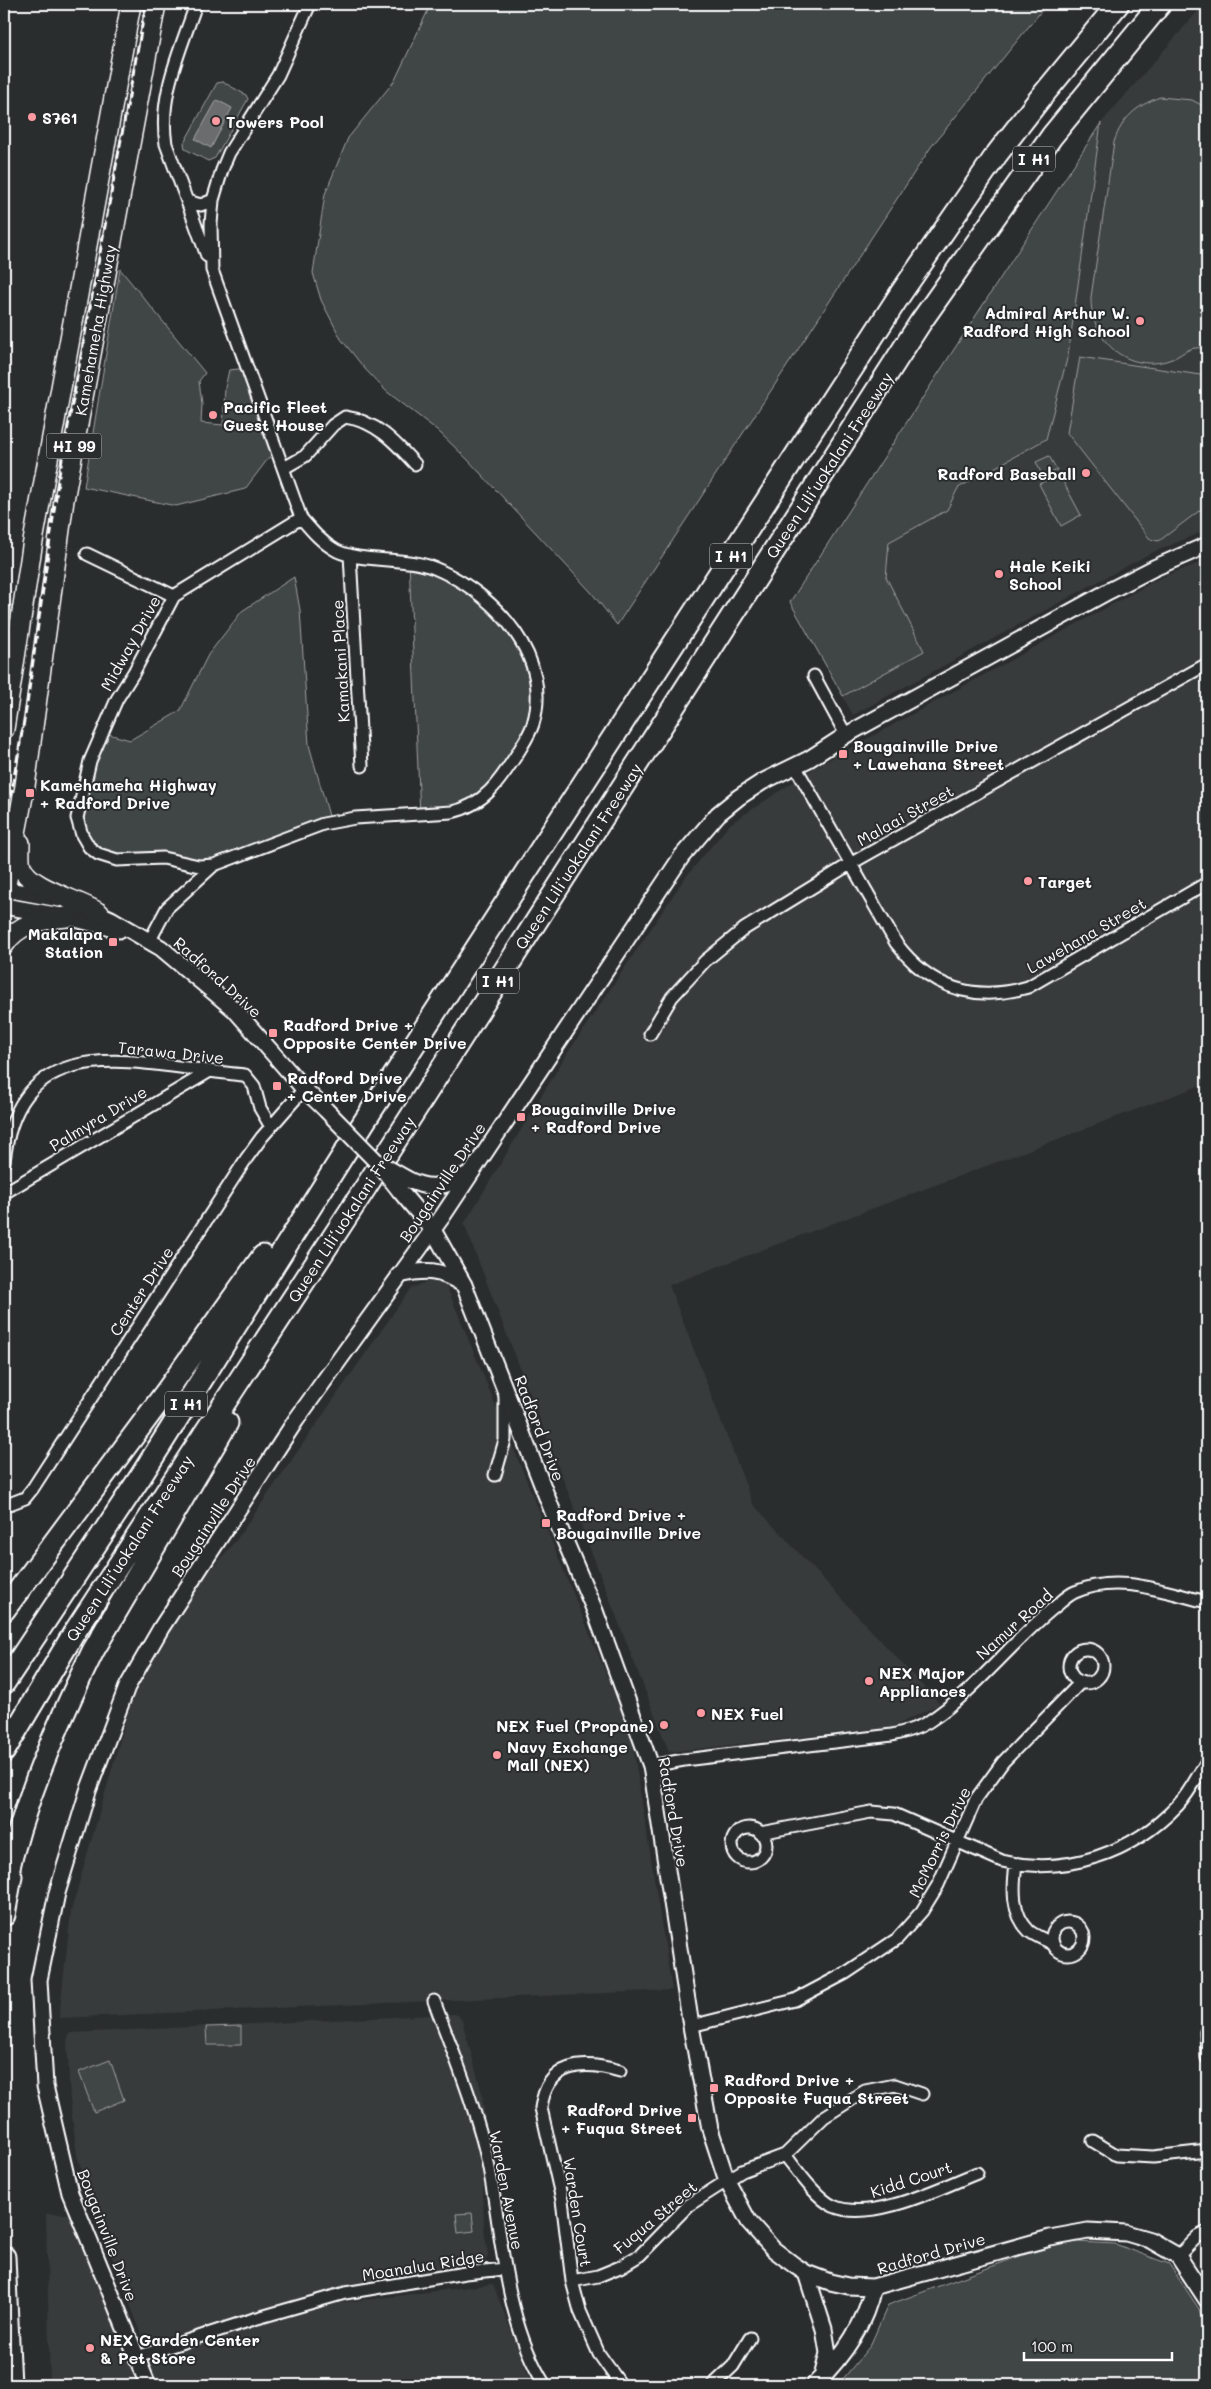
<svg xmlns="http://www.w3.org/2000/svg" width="1211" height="2389" font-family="Mali,sans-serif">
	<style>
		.built { fill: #373a3b }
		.green { fill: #414445; stroke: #a0a2a2 }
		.water { fill: #6a6c6d; stroke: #a6a7a7 }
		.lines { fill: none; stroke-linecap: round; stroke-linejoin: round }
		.minor-casing { stroke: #fff; stroke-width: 15 }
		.tertiary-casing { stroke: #fff; stroke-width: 19 }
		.primary-casing { stroke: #fff; stroke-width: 22 }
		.motorway-casing { stroke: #fff; stroke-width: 25 }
		.minor { stroke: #2a2d2e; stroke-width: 11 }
		.tertiary { stroke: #2a2d2e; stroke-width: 15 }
		.primary { stroke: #2a2d2e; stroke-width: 19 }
		.motorway { stroke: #2a2d2e; stroke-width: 21 }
		.rail { stroke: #fff; stroke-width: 3; stroke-dasharray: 8 4; stroke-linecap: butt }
		.tertiary-bridge-casing { stroke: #fff; stroke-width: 19; stroke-linecap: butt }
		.tertiary-bridge { stroke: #2a2d2e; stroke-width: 15 }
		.poi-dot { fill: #ff9aa2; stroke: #2a2d2e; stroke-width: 2 }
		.labels { text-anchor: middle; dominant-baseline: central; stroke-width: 4; stroke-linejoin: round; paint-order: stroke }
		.shield { fill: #2a2d2e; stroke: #bfc0c0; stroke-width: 1 }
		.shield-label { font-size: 15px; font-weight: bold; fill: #fff }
		.poi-label { font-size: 16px; font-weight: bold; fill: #fff; stroke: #2a2d2e; text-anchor: start }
		.street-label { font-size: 16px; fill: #fff; stroke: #2a2d2e }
	</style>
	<rect width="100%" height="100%" fill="#2a2d2e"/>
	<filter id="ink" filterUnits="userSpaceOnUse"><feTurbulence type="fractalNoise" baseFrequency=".02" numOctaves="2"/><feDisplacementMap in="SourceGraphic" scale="10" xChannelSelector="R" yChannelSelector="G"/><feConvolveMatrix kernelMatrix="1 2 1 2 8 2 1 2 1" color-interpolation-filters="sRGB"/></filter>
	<g filter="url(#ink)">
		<path class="built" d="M1204,4H1207V530L1149,554L853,715L823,661L885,577L889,542L947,510L958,488L1046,439L1068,355L1101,123Z
			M1207,560V1083L669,1285L753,1504L940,1704L893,1727L669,1752L464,1224L563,1060L684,879L730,824L814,768L1162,577Z
			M442,1275L631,1734L672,1990L59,2018L71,1911L134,1692L185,1601L237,1539L410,1289Z
			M453,2014L458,2015L462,2020L482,2093L486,2127L483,2195L484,2229L488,2255L485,2262L480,2267L410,2276L342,2288L274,2306L155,2344L146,2341L143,2338L90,2199L77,2155L70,2100L67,2040L70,2033Z
			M46,2214H68L133,2366L233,2332L329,2304L493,2284L532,2385H50Z"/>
		<path class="green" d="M431,4H1047L931,147L617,625L591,592L468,460L437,430L386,391L365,369L341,339L321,300L313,273L325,194L348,138L395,80Z
			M223,82L246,95L248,99L215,158L208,161L185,149L184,143L217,83Z
			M1160,97L1192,100L1207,108V328L1204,348C1185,346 1184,356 1166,361C1124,372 1090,338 1091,297L1114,142C1122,118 1136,106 1160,97Z
			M1101,123L1068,355L1046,439L958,488L947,510L889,542L886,577L924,651L843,696L790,602Z
			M120,269L205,373L199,381L202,404L201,423L223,425L225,388L229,370L248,368L277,447L245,489L176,506L84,487Z
			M1080,357L1207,376V505L1159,541L1150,539L1067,433Z
			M1049,456L1057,470L1043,477L1036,462Z
			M1059,474L1081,515L1061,526L1039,484Z
			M409,561L425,564L500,613L534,674L533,724L484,798L420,815Z
			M294,577L300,610L309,745L331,823L214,865L110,858L82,835L84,784L101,732L130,740L180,711L208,655L242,611Z
			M241,2026V2045H207L206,2027Z
			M110,2060L124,2100L94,2112L79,2072Z
			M472,2213L474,2231L458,2233L456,2214Z
			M1077,2242L1115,2244L1169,2264L1199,2309L1207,2332V2385H838L870,2346L888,2305L1039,2249Z"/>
		<path class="water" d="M217,100L232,108L211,148L195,139Z"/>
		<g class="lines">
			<defs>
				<path id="minor" d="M196,4C181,49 158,96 166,144L207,256
					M187,201L201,205L213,200
					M284,468L305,456L333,425L345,417C376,421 395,442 415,464
					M301,518L174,596L134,672L117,699L90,761L77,818L82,835L89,847L98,854L117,860L163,858L199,866L214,865L323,824L355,818L452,812C484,805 500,781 517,754C523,744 530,734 533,724C553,658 496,596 441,571C409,555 365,564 337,551C322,543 312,531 301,518L212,270L211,224L213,200L222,170L229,153L278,75L310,4
					M87,554L174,596
					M350,555L362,766
					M814,676L846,735
					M795,766L896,943C930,988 973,1003 1028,987L1207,883
					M149,942L167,908L214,865
					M650,1034L672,997L705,961L744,929L850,864L1207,664
					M4,1162C19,1019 149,1068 245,1075L254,1086L260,1108L271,1127
					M4,1193L210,1071
					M495,1475L505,1440V1396
					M4,1506L25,1498L33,1488L246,1159L262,1137L304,1089
					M1069 1666a17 17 0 1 1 34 0a17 17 0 1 1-34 0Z
					M651,1766L684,1760L892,1735C905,1732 917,1729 928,1722C976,1691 1012,1641 1056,1606C1062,1601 1068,1595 1075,1592C1118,1573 1164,1592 1207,1602
					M732 1845a17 17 0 1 1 34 0a17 17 0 1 1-34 0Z
					M760,1833L871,1812L894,1814L1002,1861C1066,1876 1133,1853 1178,1805C1190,1792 1198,1775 1207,1761
					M1016,1864C1013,1887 1011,1913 1029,1931C1035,1936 1046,1940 1053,1944
					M1052 1938a16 16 0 1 1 32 0a16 16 0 1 1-32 0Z
					M434,2001C454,2055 476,2107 488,2163C503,2237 504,2320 545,2385
					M691,2026L795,2000L846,1973L897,1939L922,1911L938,1885L976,1799L1003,1762L1081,1682
					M1207,2029L1206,2032L1207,2058
					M620,2071C583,2060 547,2062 541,2108L562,2200L572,2281L580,2311L599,2354L621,2385
					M1093,2141L1116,2155L1153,2157L1207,2151
					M785,2155C797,2170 816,2198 833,2206C871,2223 940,2188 977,2173
					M1178,2256L1197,2237L1207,2232
					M572,2281L598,2276L620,2267L640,2255L689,2205L742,2171L785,2155L824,2117L865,2091L895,2085L922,2094
					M137,2357L254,2319L345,2293L465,2273L505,2269
					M713,2385L733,2366L750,2338"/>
				<path id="tertiary" d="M4,889L58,899
					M4,906L67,917L119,930
					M89,909L111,919L161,948L235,1010L304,1089L326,1110
					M407,1179C431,1192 448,1186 470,1173
					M400,1191L433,1230L464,1285L554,1515L595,1611L651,1766L691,2026L710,2129L727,2181L749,2222L773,2249L794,2265L806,2273L830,2282L848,2286L873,2287L1050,2238L1088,2231L1126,2233L1150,2240L1178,2256L1207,2300
					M399,1275C426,1269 440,1269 464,1285
					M806,2273L824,2329L828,2353L823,2373
					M148,2385L70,2193L45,2086L39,1980L57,1893L88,1791L127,1687L161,1628L296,1420L442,1217L682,856L718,814L739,797L762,782L809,759L846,735L1109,591L1154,568L1207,545
					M814,2385C842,2358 865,2326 873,2287"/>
				<path id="primary" d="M4,729L32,547L131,4
					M20,843C20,851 19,859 21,866C29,889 78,899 99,913
					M4,895L25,786L64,500L156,4
					M4,945C18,923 43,919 67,917"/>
				<path id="motorway" d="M4,1610L166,1392L263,1256
					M4,1683L141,1476L364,1122L901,293L997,154L1038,101L1118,4
					M4,1751L74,1633L360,1196L920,323L1052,136L1160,4
					M4,1888C22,1805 56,1727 93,1651L227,1423
					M4,1915L11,1876
					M4,2257L10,2385"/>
			</defs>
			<use href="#minor" class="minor-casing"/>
			<use href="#tertiary" class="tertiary-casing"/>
			<use href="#primary" class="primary-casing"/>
			<use href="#motorway" class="motorway-casing"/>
			<use href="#minor" class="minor"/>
			<use href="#tertiary" class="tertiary"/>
			<use href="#primary" class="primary"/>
			<use href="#motorway" class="motorway"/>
			<path class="rail" d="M4,833L27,704L59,475L146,4"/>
			<defs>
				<path id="tertiary-bridge" d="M326,1110L378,1163L400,1191
					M384,1166L407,1179"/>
			</defs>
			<use href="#tertiary-bridge" class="tertiary-bridge-casing"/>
			<use href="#tertiary-bridge" class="tertiary-bridge"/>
		</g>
	</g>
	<g class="poi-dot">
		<circle cx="32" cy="117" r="5"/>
		<circle cx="216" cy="121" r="5"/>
		<circle cx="1140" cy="321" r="5"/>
		<circle cx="213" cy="415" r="5"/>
		<circle cx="1086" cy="473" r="5"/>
		<circle cx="999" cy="574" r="5"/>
		<rect x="838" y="749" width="10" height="10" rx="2.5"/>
		<rect x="25" y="788" width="10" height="10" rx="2.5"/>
		<circle cx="1028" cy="881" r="5"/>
		<rect x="108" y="937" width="10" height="10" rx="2.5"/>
		<rect x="268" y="1028" width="10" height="10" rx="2.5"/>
		<rect x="272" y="1081" width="10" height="10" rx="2.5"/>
		<rect x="516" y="1112" width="10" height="10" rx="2.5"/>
		<rect x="541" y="1518" width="10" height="10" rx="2.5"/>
		<circle cx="869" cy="1681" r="5"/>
		<circle cx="701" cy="1713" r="5"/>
		<circle cx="664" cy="1725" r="5"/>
		<circle cx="497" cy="1755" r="5"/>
		<rect x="709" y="2083" width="10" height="10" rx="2.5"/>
		<rect x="687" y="2113" width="10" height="10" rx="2.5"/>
		<circle cx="90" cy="2348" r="5"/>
	</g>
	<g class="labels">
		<g class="shield">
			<rect x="1013" y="146.5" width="42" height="25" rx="4"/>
			<rect x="46.5" y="433.5" width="55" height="25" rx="4"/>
			<rect x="710" y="543.5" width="42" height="25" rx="4"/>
			<rect x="477" y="968.5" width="42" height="25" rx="4"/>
			<rect x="165" y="1391.5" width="42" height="25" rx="4"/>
		</g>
		<g class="shield-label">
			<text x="1034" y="159">I H1</text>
			<text x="74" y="446">HI 99</text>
			<text x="731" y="556">I H1</text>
			<text x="498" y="981">I H1</text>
			<text x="186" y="1404">I H1</text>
		</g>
		<g class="poi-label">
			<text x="42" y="117">S761</text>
			<text x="226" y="121">Towers Pool</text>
			<text x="1130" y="312" text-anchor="end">Admiral Arthur W.<tspan x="1130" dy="18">Radford High School</tspan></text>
			<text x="223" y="406">Pacific Fleet<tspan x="223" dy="18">Guest House</tspan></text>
			<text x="1076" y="473" text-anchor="end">Radford Baseball</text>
			<text x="1009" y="565">Hale Keiki<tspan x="1009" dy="18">School</tspan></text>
			<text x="853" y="745">Bougainville Drive<tspan x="853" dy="18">+ Lawehana Street</tspan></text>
			<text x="40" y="784">Kamehameha Highway<tspan x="40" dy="18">+ Radford Drive</tspan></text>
			<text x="1038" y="881">Target</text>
			<text x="103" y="933" text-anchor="end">Makalapa<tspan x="103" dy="18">Station</tspan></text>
			<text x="283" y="1024">Radford Drive +<tspan x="283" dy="18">Opposite Center Drive</tspan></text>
			<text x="287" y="1077">Radford Drive<tspan x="287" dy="18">+ Center Drive</tspan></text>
			<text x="531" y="1108">Bougainville Drive<tspan x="531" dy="18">+ Radford Drive</tspan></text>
			<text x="556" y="1514">Radford Drive +<tspan x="556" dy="18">Bougainville Drive</tspan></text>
			<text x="879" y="1672">NEX Major<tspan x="879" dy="18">Appliances</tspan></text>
			<text x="711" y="1713">NEX Fuel</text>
			<text x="654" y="1725" text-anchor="end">NEX Fuel (Propane)</text>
			<text x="507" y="1746">Navy Exchange<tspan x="507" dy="18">Mall (NEX)</tspan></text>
			<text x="724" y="2079">Radford Drive +<tspan x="724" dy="18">Opposite Fuqua Street</tspan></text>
			<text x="682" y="2109" text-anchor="end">Radford Drive<tspan x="682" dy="18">+ Fuqua Street</tspan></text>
			<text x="100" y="2339">NEX Garden Center<tspan x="100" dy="18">&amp; Pet Store</tspan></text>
		</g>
		<g class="street-label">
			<text transform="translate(95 330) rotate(-80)">Kamehameha Highway</text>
			<text transform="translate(829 465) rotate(-57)">Queen Liliʻuokalani Freeway</text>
			<text transform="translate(130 643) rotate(-61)">Midway Drive</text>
			<text transform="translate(340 661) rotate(-93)">Kamakani Place</text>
			<text transform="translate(905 815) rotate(-29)">Malaai Street</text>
			<text transform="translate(578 856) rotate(-57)">Queen Liliʻuokalani Freeway</text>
			<text transform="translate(1086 935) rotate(-30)">Lawehana Street</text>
			<text transform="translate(218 977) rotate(42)">Radford Drive</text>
			<text transform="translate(171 1052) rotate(6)">Tarawa Drive</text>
			<text transform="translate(98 1118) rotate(-31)">Palmyra Drive</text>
			<text transform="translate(442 1182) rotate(-56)">Bougainville Drive</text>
			<text transform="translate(351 1209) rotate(-57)">Queen Liliʻuokalani Freeway</text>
			<text transform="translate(141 1291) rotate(-57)">Center Drive</text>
			<text transform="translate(540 1428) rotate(69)">Radford Drive</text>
			<text transform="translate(213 1516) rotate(-57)">Bougainville Drive</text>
			<text transform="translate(129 1548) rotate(-57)">Queen Liliʻuokalani Freeway</text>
			<text transform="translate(1014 1624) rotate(-42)">Namur Road</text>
			<text transform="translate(674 1812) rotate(80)">Radford Drive</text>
			<text transform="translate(939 1842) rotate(-64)">McMorris Drive</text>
			<text transform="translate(911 2179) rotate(-18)">Kidd Court</text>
			<text transform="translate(507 2190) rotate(79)">Warden Avenue</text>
			<text transform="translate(578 2212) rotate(81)">Warden Court</text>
			<text transform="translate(655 2217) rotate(-40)">Fuqua Street</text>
			<text transform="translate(108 2235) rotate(69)">Bougainville Drive</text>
			<text transform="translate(931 2253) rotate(-16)">Radford Drive</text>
			<text transform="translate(423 2265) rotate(-9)">Moanalua Ridge</text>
		</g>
	</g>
	<rect width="1211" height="2389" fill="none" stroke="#2a2d2e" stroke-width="20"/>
	<rect x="10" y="10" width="1191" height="2369" fill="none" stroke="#fff" stroke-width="2" filter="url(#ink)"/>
	<path d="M1024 2352v8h148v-8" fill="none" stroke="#ffffff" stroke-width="2.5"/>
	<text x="1031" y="2352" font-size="15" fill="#ffffff" stroke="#2a2d2e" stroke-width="4" paint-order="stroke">100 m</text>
</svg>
